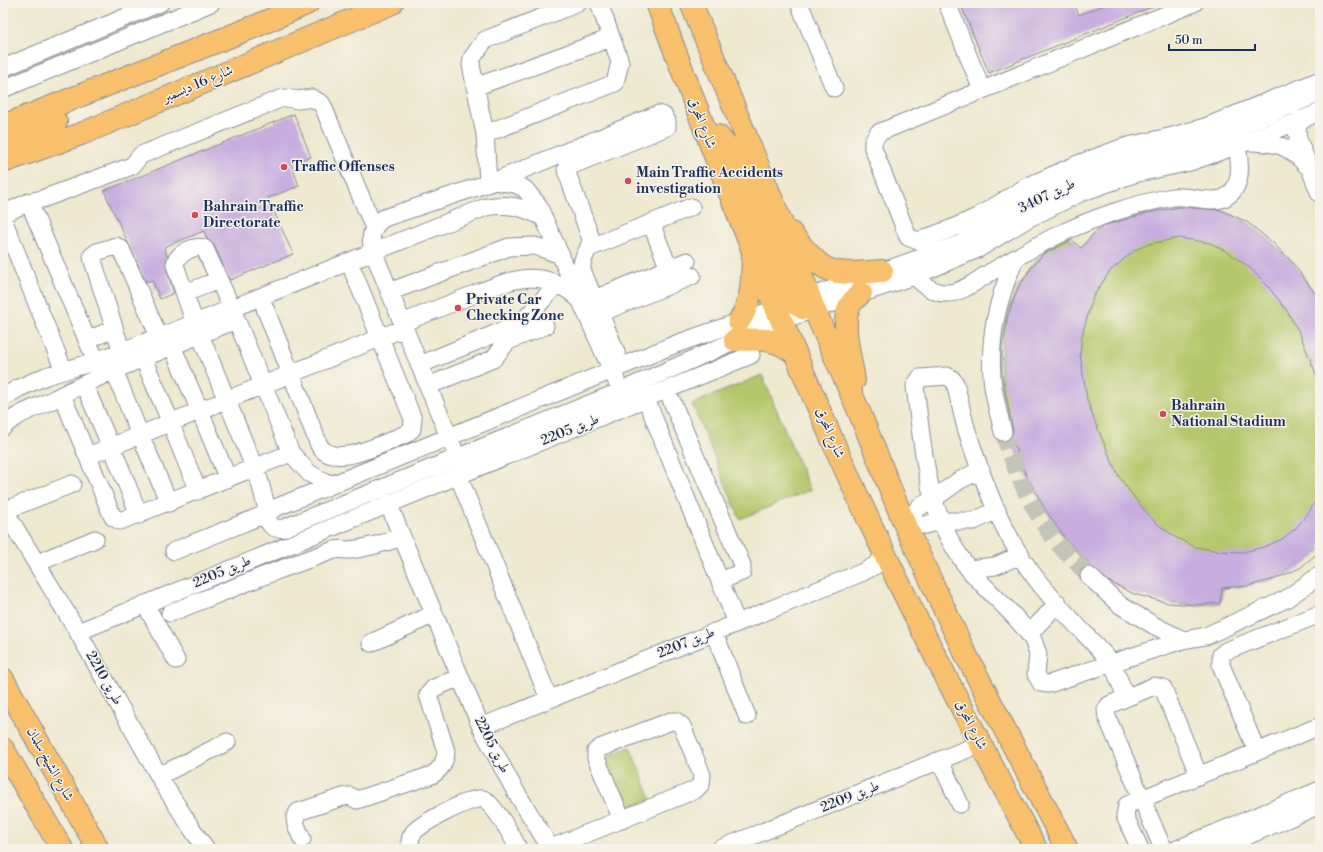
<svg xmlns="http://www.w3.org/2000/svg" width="1323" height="852" font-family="'Libre Bodoni',Amiri,serif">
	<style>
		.green { fill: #b5c76a; stroke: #687b64 }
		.building { fill: #c8adde }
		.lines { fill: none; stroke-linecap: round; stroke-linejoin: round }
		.minor-tunnel { stroke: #c4c3b8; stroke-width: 17; stroke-dasharray: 17 8; stroke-linecap: butt }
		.minor-casing { stroke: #848c96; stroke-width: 19 }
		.major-casing { stroke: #848c96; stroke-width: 24 }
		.minor { stroke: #fff; stroke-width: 17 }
		.major { stroke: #f8bf6c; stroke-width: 22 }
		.poi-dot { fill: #d1495b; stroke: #f7f3e8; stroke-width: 1.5 }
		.labels { text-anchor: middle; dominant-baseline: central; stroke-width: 3; stroke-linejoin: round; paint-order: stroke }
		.street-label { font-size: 14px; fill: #1b2f5e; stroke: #f7f3e8 }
		.poi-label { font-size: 14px; font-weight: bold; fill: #1b2f5e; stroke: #f7f3e8; text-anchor: start }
	</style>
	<rect width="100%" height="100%" fill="#f7f3e8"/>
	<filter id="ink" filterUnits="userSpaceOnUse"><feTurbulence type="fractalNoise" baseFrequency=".025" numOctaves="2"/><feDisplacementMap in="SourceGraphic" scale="8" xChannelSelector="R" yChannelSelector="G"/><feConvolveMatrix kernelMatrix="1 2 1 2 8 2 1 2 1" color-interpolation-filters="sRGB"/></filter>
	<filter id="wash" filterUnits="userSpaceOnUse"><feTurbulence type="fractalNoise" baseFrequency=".012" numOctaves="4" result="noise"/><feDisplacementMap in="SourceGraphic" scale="16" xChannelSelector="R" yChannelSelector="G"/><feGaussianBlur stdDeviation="0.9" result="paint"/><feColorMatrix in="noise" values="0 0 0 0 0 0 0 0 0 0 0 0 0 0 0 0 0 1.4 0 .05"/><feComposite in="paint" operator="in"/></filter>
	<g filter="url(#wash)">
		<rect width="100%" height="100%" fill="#eee8cf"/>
		<path class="green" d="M1197,204L1221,210L1247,222L1271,241L1292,262L1320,300V551C1293,577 1259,586 1223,588L1220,603C1203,605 1185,607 1169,603C1159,600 1094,569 1087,563C1067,545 1051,519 1038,495C1032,486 1026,476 1022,466C996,406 988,322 1031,267C1041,254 1053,244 1066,234L1081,248L1093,234L1114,221L1160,205Z
			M762,375L810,490L740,519L692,404Z
			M630,747L651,799L624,810L603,758Z"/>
		<g id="blocks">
			<path class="building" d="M960,3H1074L1079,15L1109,3H1162L989,73Z
				M294,114L311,157L291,163L299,186L268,198L293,254L230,280L214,245L207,239L204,231L164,247L167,256L166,268L174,293L160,299L152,280L146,282L104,191Z
				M1179,207L1221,210L1247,222L1271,241L1292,262L1320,300V379H1318L1300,334L1287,311L1267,285L1249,267L1229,253L1210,243L1179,238L1149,244L1135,250L1110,271L1093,297L1082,335L1080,354L1087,400L1096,425L1118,475L1136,500L1155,522L1175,537L1195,547L1219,551L1243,552L1264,547L1282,539L1296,528L1307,515L1320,493V551L1300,568L1275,579L1248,586L1222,588L1220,603L1195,605L1168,603L1134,594L1110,582L1088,564L1066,540L1046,511L1022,467L1012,437L1013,430L1002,376V346L1008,315L1018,288L1031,268L1043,254L1072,240L1081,248L1093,234L1106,225L1147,213Z"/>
		</g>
	</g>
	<g filter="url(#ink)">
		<use href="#blocks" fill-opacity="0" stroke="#848c96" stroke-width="1"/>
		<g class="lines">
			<path class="minor-tunnel" d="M1003,432C1015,470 1030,508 1055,540C1065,553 1078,564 1089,576"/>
			<defs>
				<path id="minor" d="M799,3L834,88
					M947,3L982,90
					M1194,3L878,133L873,142V148L908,237L918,241L953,228L977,217L1026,187L1078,164L1124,147L1173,136L1205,127L1320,80
					M3,68L160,3
					M475,87L611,38
					M3,89L211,3
					M1320,93L1206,141L1127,162L1098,172L1032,201L960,244L676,344L275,508L268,513C267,524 272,530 284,528L621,391L782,320L914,276L978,249L1029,218L1080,193L1134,174L1190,162L1247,142L1320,112
					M1299,120L1297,129L1298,139L1320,194
					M485,134L615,83L620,62L599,3
					M1252,142C1278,143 1288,145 1306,165
					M495,181L658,114L664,116L667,121V127L570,166L566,170L591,239C590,251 580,258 582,270L616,352L617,359
					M488,182L485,134L471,65L472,58L485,40L578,3
					M29,202L96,361
					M3,214L29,202L42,199L132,166L141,155L280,99L286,98L298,100L312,98L322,104L374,228
					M3,219L64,371
					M651,223L673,279
					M589,248L691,207
					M914,276C925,285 933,294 948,293C961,293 975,282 986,275C1010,261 1035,246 1060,234C1093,218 1137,203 1173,197C1188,195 1212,204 1224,198C1244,188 1240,163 1237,146
					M389,292L509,247L535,246L561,255
					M185,293L219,280
					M594,299L687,261
					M265,308L319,445C333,471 385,442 406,434L412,429L413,419L353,271
					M600,313L692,276
					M402,323C424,314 445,306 467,297C508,281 542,263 580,300
					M87,340L114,329
					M172,346L200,411
					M143,358L171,423
					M125,362L93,261L92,256L97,252L116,246L121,249L159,337
					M419,365L514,326L527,317L557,284
					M114,370L140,435
					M947,376L952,379L955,383C959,398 962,413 966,428C981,475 1000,528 1029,569C1052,602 1085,633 1112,663L1049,684L1041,683L1036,674L1038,654L1033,640C1016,613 988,593 968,568C926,514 923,450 915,386L920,378Z
					M84,384L111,447
					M428,386L493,359L508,341L545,326
					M667,390L742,565V572L720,581
					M62,395L111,513L113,517L120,521L291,453
					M3,398L17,389L46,376L96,361L195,323L486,207C508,203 525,207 544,218
					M646,399L737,623
					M204,421L228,479
					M3,427C18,412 38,408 56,398C114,368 176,345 236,320
					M1003,432C999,414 993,395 992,377C989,333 998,299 1015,259
					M175,434L198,491
					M145,446L169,503
					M453,447L373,251C369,237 372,226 384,218L495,181L515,184L525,189L538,205L616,380
					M88,456L404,328
					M116,457L139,515
					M458,475L549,699
					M388,503L481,727L513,787L551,849
					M3,508L78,632L164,785L192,829L206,849
					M6,510L72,484
					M905,525H925L940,521H974L997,510
					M905,525L919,507L932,500L960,480L981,470
					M174,551L268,513L259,479L192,315L175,265C175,254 197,243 205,249L232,309L291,453L309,473L325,482L333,484
					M37,563L95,539
					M969,569L995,566L1021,555
					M1089,576L1120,605L1155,626L1183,640
					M145,604L176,660
					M170,613L276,571L334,550C340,549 344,550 349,550C367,548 385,543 402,537
					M78,632L751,355
					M714,632L747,716
					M1029,634L1058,603
					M371,643L434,614
					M1126,697L1112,663L1183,640L1206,636L1286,599L1320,575
					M481,727L863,572L876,565L886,553
					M1257,752L1221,665V655L1226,651L1320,614
					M940,761L960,804
					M159,776L227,742
					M302,839L296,825L295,818L298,812L343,797L350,796L357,800L432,775C441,769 445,763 446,751L428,695L434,688L460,677
					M551,848L695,790L701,784L702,775L682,726L676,721H671L600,748L596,751V758L622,820
					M412,849C409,843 410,837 414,832C422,823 472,796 483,799C492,801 515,840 518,849
					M720,849L980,744
					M1140,849L1125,816L1127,805L1320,726
					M1165,849L1161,844L1107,717L1106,710L1109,705L1154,686L1163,688L1199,776
					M1177,849L1320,790
					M1216,849L1320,805"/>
				<path id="major" d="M657,3C713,154 773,305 838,453C898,588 967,719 1036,849
					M691,3L780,219L814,309L858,409L905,525L962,647L1067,849
					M3,126L256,26L308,3
					M718,136L729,149L794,301L803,308L814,309
					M3,143L56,122
					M3,162L81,134L392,3
					M791,233C826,276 827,275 882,271
					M739,321C753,301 752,279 753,255
					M735,340C761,339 775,337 796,354
					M854,380C851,360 840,323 850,305C853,300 857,297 861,293
					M3,679L98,849
					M3,749L62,849"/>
			</defs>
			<use href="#minor" class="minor-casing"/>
			<use href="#major" class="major-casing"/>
			<use href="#minor" class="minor"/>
			<use href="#major" class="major"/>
		</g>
	</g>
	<g class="poi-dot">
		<circle cx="284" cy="167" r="4"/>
		<circle cx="628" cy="181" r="4"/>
		<circle cx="195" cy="215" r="4"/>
		<circle cx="458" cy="308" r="4"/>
		<circle cx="1163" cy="414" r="4"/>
	</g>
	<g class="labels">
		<g class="street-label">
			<text transform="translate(198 84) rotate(-23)">شارع 16 ديسمبر</text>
			<text transform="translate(702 123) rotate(68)">شارع المحرق</text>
			<text transform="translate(1047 196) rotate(-26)">طريق 3407</text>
			<text transform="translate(570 430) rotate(-22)">طريق 2205</text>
			<text transform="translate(830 433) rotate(67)">شارع المحرق</text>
			<text transform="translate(222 572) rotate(-23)">طريق 2205</text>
			<text transform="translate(686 643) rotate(-22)">طريق 2207</text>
			<text transform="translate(104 678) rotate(60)">طريق 2210</text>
			<text transform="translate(971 725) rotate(63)">شارع المحرق</text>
			<text transform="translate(492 745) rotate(63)">طريق 2205</text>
			<text transform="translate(50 764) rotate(61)">شارع الشيخ سلمان</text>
			<text transform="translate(850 797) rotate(-22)">طريق 2209</text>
		</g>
		<g class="poi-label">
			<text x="292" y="167">Traffic Offenses</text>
			<text x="636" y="173">Main Traffic Accidents<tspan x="636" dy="16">investigation</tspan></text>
			<text x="203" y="207">Bahrain Traffic<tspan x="203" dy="16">Directorate</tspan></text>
			<text x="466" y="300">Private Car<tspan x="466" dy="16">Checking Zone</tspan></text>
			<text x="1171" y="406">Bahrain<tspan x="1171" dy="16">National Stadium</tspan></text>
		</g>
	</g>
	<rect width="1323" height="852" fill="none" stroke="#f7f3e8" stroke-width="16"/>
	<path d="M1169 44v6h86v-6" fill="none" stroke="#1b2f5e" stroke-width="2"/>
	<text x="1175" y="44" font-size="12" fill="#1b2f5e" stroke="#f7f3e8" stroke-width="3" paint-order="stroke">50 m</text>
</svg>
